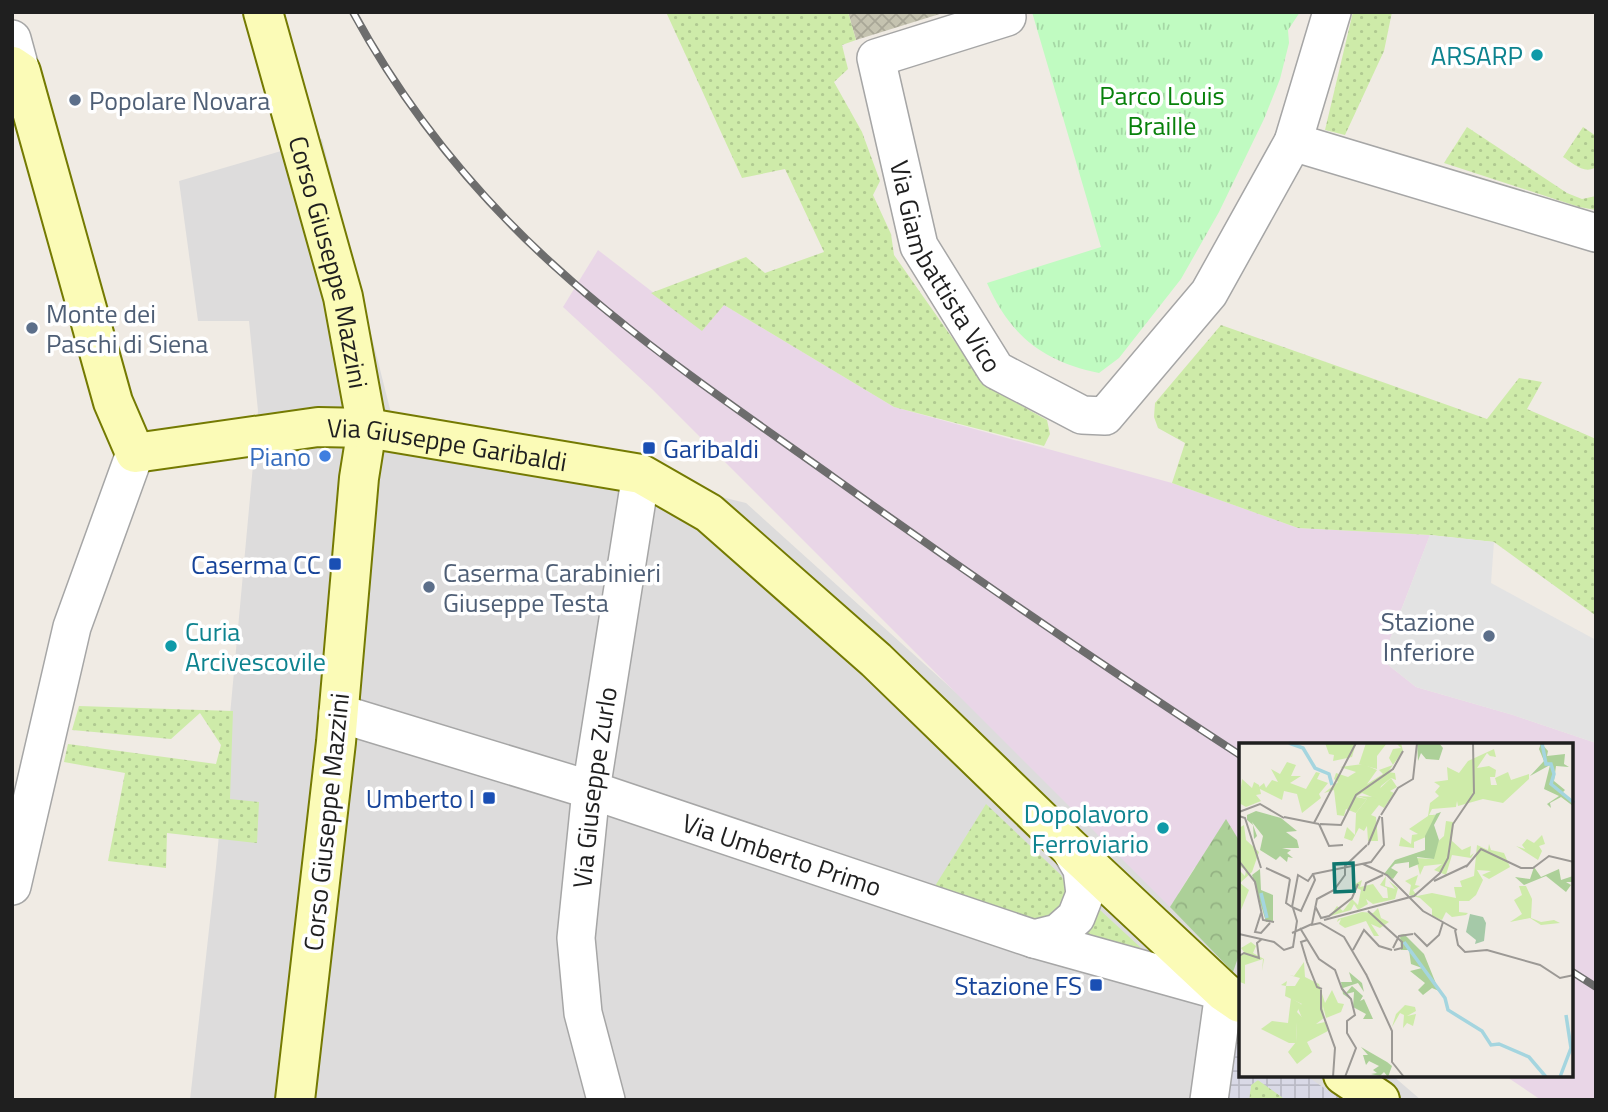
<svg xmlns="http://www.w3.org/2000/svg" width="1608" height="1112" font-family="'Titillium Web',sans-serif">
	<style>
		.residential { fill: #dddcdc }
		.industrial { fill: #e9d6e7 }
		.construction { fill: url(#construction-cross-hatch) }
		.grass { fill: url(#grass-dots) }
		.forest { fill: url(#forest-crowns) }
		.park { fill: url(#park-tufts) }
		.parking { fill: #e3e3e3 }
		.plaza { fill: url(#plaza-grid) }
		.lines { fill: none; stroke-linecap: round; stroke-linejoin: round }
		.minor-casing { stroke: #a6a6a6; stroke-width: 40 }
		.secondary-casing { stroke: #747a02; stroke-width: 42 }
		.minor { stroke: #fff; stroke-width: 37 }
		.secondary { stroke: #fbfbb7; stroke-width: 38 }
		.rail-casing { stroke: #6d6d6d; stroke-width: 8 }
		.rail { stroke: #fff; stroke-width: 5; stroke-dasharray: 16; stroke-linecap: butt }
		.culture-dot { fill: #0f9aa8; stroke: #fff; stroke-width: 2.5 }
		.service-dot { fill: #5c6f8a; stroke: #fff; stroke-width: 2.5 }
		.transit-dot { fill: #1a4fb4; stroke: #fff; stroke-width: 2.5 }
		.shop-dot { fill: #3f7fe0; stroke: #fff; stroke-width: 2.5 }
		.labels { text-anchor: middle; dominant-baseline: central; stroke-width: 7; stroke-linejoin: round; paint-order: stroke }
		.culture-label { font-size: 26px; fill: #0d838f; stroke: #fff; text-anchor: end }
		.park-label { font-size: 26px; fill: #08810b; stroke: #fff }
		.service-label { font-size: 26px; fill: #4e5e75; stroke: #fff; text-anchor: start }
		.street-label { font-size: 26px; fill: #1f1f1f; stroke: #fff }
		.transit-label { font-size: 26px; fill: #164399; stroke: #fff; text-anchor: end }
		.shop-label { font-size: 26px; fill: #366cbe; stroke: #fff; text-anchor: end }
		.inset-river { fill: none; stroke: #a4d5df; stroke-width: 3.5 }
		.inset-road { fill: none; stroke: #9c9995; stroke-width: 2 }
		.view { fill: #0f766e; fill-opacity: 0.15; stroke: #0f766e; stroke-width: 3.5 }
		.inset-edge { fill: none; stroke: #1f1f1f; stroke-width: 3.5 }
	</style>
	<defs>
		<pattern id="construction-cross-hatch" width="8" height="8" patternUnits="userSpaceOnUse" patternTransform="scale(1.75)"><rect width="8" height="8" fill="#c5c3b0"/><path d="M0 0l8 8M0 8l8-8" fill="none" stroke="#a9a797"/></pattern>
		<pattern id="grass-dots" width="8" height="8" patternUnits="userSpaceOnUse" patternTransform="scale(1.75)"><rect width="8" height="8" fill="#ceeba9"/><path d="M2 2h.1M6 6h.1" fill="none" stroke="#b0c991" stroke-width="1.8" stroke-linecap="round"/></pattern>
		<pattern id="forest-crowns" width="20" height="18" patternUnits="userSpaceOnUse" patternTransform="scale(1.75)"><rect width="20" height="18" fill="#acd098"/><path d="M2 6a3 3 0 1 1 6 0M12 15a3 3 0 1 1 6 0" fill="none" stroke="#94b283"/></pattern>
		<pattern id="park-tufts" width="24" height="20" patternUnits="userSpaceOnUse" patternTransform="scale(1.75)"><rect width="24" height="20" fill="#c0fbc1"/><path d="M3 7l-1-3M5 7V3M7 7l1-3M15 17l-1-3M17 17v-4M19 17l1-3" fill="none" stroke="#a5d7a5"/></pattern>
		<pattern id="plaza-grid" width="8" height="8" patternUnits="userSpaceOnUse" patternTransform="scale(1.75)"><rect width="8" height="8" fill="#d9d9e6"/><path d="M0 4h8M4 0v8" fill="none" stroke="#babac5"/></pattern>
	</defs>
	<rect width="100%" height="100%" fill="#f0ebe4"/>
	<path class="residential" d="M322,139L392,417L746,503L1240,949V1075H1392L1421,1100H190L216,867L258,411L249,321H198L179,181Z"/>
	<path class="industrial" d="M598,250L702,330L724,305L894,407L1172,483L1298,528L1430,535L1382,660L1416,687L1513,715L1596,743V1100H1541L1504,1075H1571V744H1240V900L1195,867L1170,907L652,389L563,307Z"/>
	<path class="construction" d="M848,12H946L856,40Z"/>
	<path class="grass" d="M666,12H848L856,40L842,45L848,69L834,82L862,132L880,181L873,195L891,234L894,255L986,386L1047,420L1050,434L1044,446L894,407L724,305L702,331L651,293L746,257L765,273L824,252L785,169L742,178Z
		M1353,12H1392L1384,51L1345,135L1325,130Z
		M1467,127L1567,193L1582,199L1596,196V210L1579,207L1444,163Z
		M1583,127L1596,136V167C1584,175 1573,163 1563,157Z
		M1221,325L1487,419L1519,378L1542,382L1527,409L1596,439L1595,615L1494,542L1430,535L1298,528L1172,483L1185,443L1158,428L1154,417L1155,403Z
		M79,706L233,711L230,799L259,802L257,843L167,833L166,868L108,861L125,773L64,762L68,744L216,764L221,745L200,713L171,739L72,730Z
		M986,804L1061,875L1067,887L1066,903L1046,920L1033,919L935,886Z
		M1100,910L1153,959L1083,936Z
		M1258,1080L1286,1100H1249L1251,1085Z"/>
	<path class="forest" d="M1226,819L1240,842V952L1233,972L1170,907Z"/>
	<path class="park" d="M1032,12H1300L1288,30L1289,43L1280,79L1264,119L1219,212L1181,279L1119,358L1099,373C1043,361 1010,336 987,283L1101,247Z"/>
	<path class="parking" d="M1430,535L1494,542L1491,583L1596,640V743L1513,715L1416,687L1382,660Z"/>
	<path class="plaza" d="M1240,1040V1075H1305L1342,1100H1286L1258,1080L1251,1085L1249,1100H1227L1235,1041Z"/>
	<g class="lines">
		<defs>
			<g id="minor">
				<path id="s1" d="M1007,17L876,58L919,246L996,370L1082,415L1105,416L1209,293L1293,142L1332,12"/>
				<path d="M12,39L21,72"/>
				<path d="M1293,142L1596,233"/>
				<path id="s2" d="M338,713L591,790L1034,939L1224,992L1209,1100"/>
				<path d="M12,886L72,627L135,453"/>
				<path d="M1034,939L1058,933L1076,917L1085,894L1082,869L1069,847"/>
				<path id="s3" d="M606,1100L583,1013L576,938L591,790L641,474"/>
			</g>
			<g id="secondary">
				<path id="s4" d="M263,12L343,297L367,428L359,478L336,742L295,1100"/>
				<path id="s5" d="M12,66L21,72L113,402L135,453L318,427L367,428L641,474L709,513L876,660L1069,847L1224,992L1240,1003"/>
				<path d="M1343,1075L1380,1100"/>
			</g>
		</defs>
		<use href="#minor" class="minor-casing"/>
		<use href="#secondary" class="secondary-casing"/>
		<use href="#minor" class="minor"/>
		<use href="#secondary" class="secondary"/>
		<defs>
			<path id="rail" d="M353,12C416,128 504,228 606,310C679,370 757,423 833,477C967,573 1103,666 1240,755
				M1571,971L1596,987"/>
		</defs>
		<use href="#rail" class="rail-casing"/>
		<use href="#rail" class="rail"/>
	</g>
	<g class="culture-dot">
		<circle cx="1537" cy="55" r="7"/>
		<circle cx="171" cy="646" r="7"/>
		<circle cx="1163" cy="828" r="7"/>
	</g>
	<g class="service-dot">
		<circle cx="75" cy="100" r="7"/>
		<circle cx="32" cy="328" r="7"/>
		<circle cx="429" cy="587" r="7"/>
		<circle cx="1489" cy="636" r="7"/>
	</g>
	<g class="transit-dot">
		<rect x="642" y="441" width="14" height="14" rx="3.5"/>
		<rect x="328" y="557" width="14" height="14" rx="3.5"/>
		<rect x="482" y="791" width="14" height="14" rx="3.5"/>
		<rect x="1089" y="978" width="14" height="14" rx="3.5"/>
	</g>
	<circle class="shop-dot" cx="325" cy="456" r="7"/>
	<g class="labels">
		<g class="culture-label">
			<text x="1523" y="55">ARSARP</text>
			<text x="185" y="631" text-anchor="start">Curia<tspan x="185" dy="30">Arcivescovile</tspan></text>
			<text x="1149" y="813">Dopolavoro<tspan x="1149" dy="30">Ferroviario</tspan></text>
		</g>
		<g class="park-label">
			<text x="1162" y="95">Parco Louis<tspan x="1162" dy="30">Braille</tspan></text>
		</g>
		<g class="service-label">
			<text x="89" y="100">Popolare Novara</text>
			<text x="46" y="313">Monte dei<tspan x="46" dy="30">Paschi di Siena</tspan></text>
			<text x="443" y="572">Caserma Carabinieri<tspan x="443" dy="30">Giuseppe Testa</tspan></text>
			<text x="1475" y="621" text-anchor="end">Stazione<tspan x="1475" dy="30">Inferiore</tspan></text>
		</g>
		<g class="street-label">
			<text stroke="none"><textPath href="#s4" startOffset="259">Corso Giuseppe Mazzini</textPath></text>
			<text stroke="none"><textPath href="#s1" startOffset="359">Via Giambattista Vico</textPath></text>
			<text stroke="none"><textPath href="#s5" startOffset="724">Via Giuseppe Garibaldi</textPath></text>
			<text stroke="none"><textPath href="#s3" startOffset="317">Via Giuseppe Zurlo</textPath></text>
			<text transform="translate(326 822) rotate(-84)">Corso Giuseppe Mazzini</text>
			<text stroke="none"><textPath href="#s2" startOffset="466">Via Umberto Primo</textPath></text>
		</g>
		<g class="transit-label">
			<text x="663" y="448" text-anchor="start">Garibaldi</text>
			<text x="321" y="564">Caserma CC</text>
			<text x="475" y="798">Umberto I</text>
			<text x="1082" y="985">Stazione FS</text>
		</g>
		<g class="shop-label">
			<text x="311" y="456">Piano</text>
		</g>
	</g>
	<g transform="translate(1239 743)">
		<rect width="334" height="334" fill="#f0ebe4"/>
		<path d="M127,0H148L138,13V26L120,21ZM255,6L257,14H264H258L251,13L248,10L238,25L250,23L257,27L256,34H251L252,42H258L256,35L269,29L272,37L290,31V36L264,60L244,56L219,63L218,58L217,64L193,66L190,72H197L187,94L175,99V105L160,103L162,94L172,101L173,92L179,91L170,86L189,73L191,60L200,53L196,49L201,43L195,39L209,37L208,24L220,30L229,18ZM152,35L158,44L151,48L155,50L145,65L140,62L132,72L137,74L139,98H129L128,83L125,88L120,85L113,98L105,95L108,84L116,92L117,70L128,56L118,53L138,54L137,49ZM3,36L13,45L15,39L20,42L22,51L17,52L22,58L7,64L0,60ZM207,78L214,79L213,98L223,107L232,103L231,113L235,110L232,115L213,112L207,132L195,127L203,121L185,123L181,132L177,115L195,116V102L205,93ZM5,82L7,97L20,109L13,129L1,140L10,147L2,167L0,127L6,133L7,127L0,123V85ZM303,92L306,101L300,103L303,108L299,117L277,103L286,106L283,102L288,96L295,100ZM250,101L252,107L265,110L271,124L250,136L243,132L252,128L238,127L244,137L237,152L230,158H220V169L229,170L227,172L213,174L207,169L203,177L193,173V166L181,155L170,152L172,142L166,138L179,132L176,142L181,143L174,147L178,153L193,150L217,155L215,144H223L221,138L235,133L238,102L249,107ZM147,133L146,143L156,146L150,138L159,145L156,156L134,161L127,156L129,161L119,167L115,161L112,167L91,173L98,163L104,168L113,156L119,162L122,147L113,143L123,137L121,144L134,141L144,155H149L148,145L141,142ZM280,143H287L293,156L292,175L302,179L315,177L321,180L302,182L291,175L271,179L283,171L275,157L283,152ZM139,165L142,175L150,179L141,185L132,181L140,193H135L127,178L106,185L100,181L102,176L98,179L99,176L123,169L134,170ZM12,199L17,203L14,210L25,216L23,228L24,216L6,222V241L1,239L0,214L5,209L2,205ZM65,219L66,234L80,241L86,260L93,247L99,260L105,261L102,269L87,275L84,263L85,275L77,281L86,279L89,288L68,299L73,309L58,321L49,309L57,299L58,279L63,275L58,263L63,261L46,253L47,243L42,242L48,238L47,243H56L61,235L50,232L55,233ZM166,262L176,264L177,268L168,273L177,271L174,283L168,280L164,285L165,272L161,270L153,284L157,271Z" fill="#ceeba9"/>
		<path d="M178,0H200L204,5L200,17L187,16L182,10L179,18ZM302,0L309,8L308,13L326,11L325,21L330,24L317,23L315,38L326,47L323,50L331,55L334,63L322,54L311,60L312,65L308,61L320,53L305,46L311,22L291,33L305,18L300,6ZM17,68L42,75L58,88L47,89L58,97L60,105H43L52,107L48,110L54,115L49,114L48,119L41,113L37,117L21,107L24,93L13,79L18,93L15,96L14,82L8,77V72ZM202,69L195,82L200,97L195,116L178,114L180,121L170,125V119L156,121L152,125L159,129L154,136L145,131L156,117L186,107V93L197,71L191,73ZM295,124L302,134L320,126L322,137L334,133V139H327L332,142L327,149L307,133L285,142L276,134L291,136ZM21,126L22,147L34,152V178L27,179L13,132ZM165,191L185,211L200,248L193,245L184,252L179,247L186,240L171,228L183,225L172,221L170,207H162L161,192ZM110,229L123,240L125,249L119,240L104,245L107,250L113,243L124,253L121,258L125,256L134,276H124L127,271L114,264L115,249L107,251L111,256L104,251L102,239H113ZM122,304L148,319L153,323L149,334L145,329L141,333L132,331L138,330L134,327L140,323L130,318L127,322L124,312H129Z" fill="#acd098"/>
		<path d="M231,171L244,174L247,180L245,198L236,201L237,197L227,189Z" fill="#a5c9a8"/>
		<path d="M86,0L98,1L117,0L113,14L94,18L95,12L90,11ZM157,0H162L164,8L149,29L156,30L157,37L152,35L142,43L138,56L123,50L117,54L128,56L117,70L107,66L105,73L98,72L95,47L85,50L99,39L95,36L97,30L109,34L117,29L101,24L124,21L138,27L128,41L144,31L140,27L154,22L150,15L154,6L162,5ZM48,19L57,22L52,33H62L51,40L67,46L77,29L81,30L78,36L89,40L80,51L82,55L63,70L58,51L45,48L43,57L19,45L25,40L27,45L33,37L39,39L32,26L41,31ZM52,255L62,261L58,269L65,276L58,280L57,300H50L22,286L33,278L49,280Z" fill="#ceeba9"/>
		<path class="inset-river" d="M50,0L64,5L76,25L90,31L93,42M303,0L307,21H312L315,31L312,41L335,60M22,150L28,175M165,199L206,255L209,267L243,288L252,302L260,301L290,314L307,334M321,334L332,305L327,272"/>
		<path class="inset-road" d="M0,69L21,61L45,75M142,72L159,45L174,36L178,0M0,73L6,75L22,125M45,74L80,81M75,80L117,0M80,81L90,103L104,102M81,81L102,82L117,52L154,26L164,8M129,102L141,73M0,118L16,139L24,177L35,179M124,121L148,132L184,168L218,187M227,124L242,106L282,125H294L310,113L335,119M27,125L51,136M51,136L47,160L53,164M195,138L229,122M125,148L127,140L144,132M76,163L82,175L90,173L113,155L119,141M53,164L59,132L69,138L74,131M53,164L62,168L76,137L74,131L132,119L145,102L143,74M129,168L163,199V205L155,207M22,170L16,189L22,190L31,180M85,177L175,153L201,130L209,115L214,81L235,50L234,0M72,182L81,180L105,194L128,233M61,185L80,216L96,227L103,246L112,256L116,272L108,278V290L117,305L106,334M216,187L219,202L226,209L248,207L301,222L321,235L335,232M53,190L73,181L78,156L95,147L106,132V123L128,102M175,190L188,203L200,192L204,179M0,191L35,199L45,207L54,204L58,178L54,165M68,197L62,199L68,219L78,244L83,246M154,205L160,193L174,191M114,207L125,187L140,203L153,207M0,213L5,210L20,215L18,200L23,196M127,231L153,288V319L165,334M82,247V266L96,305L94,334"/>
		<path class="view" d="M114,120L115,148L96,149L95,121Z"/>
		<rect width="334" height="334" class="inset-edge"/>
	</g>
	<rect width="1608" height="1112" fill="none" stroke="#1f1f1f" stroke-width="28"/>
</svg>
